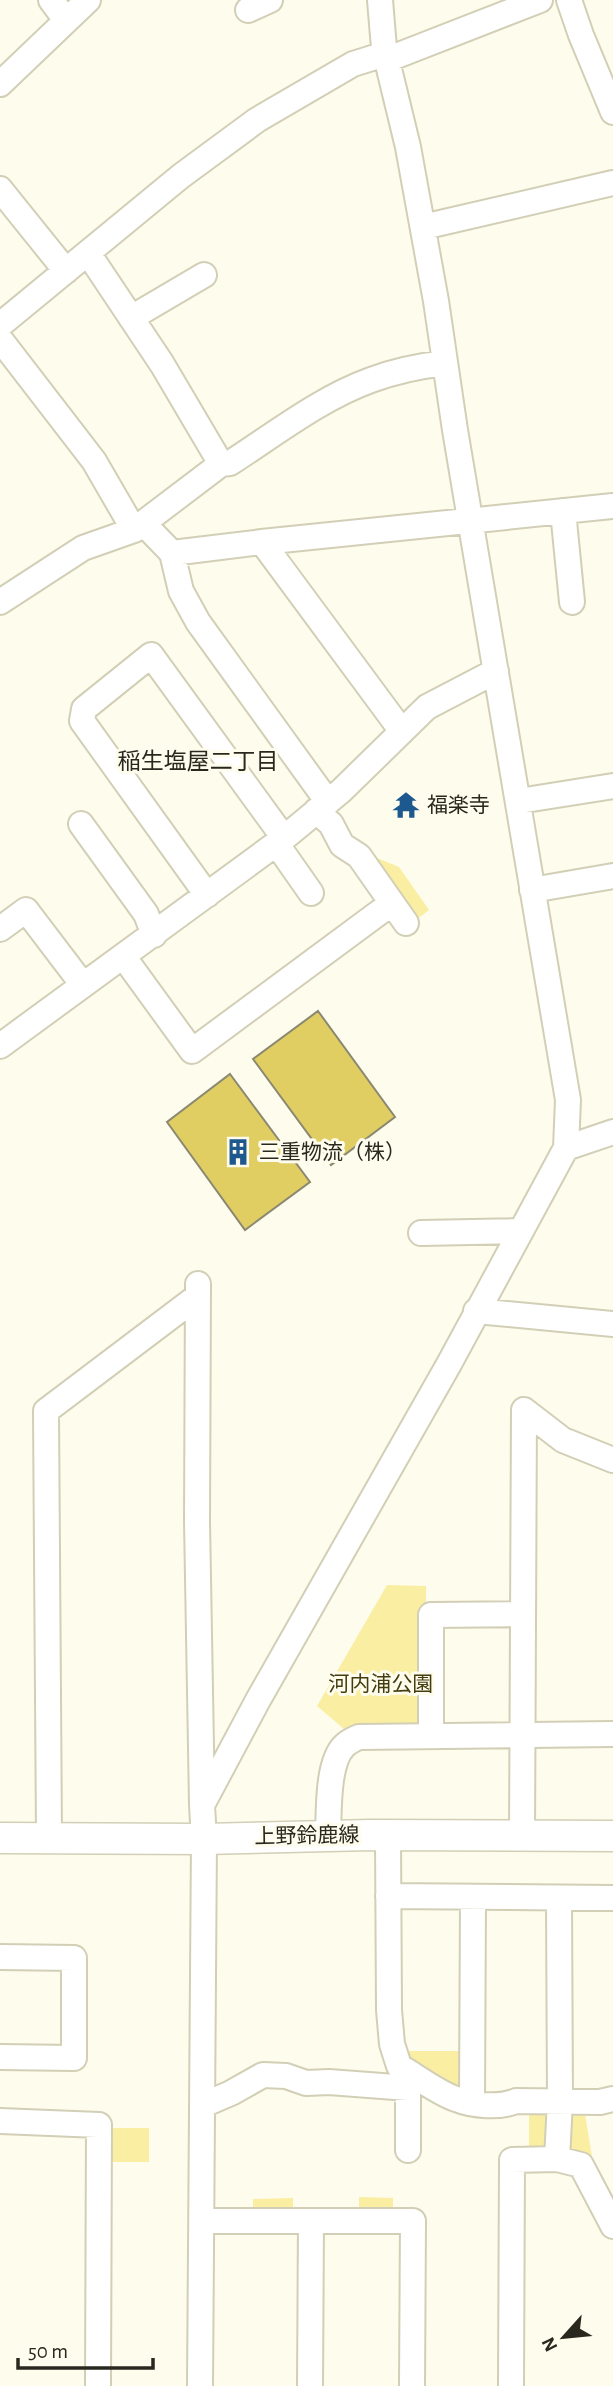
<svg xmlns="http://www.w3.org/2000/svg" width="613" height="2386" font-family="'Alegreya Sans','Noto Sans JP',sans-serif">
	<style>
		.green { fill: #faeea2 }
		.building { fill: #e0ce63; stroke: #8b8871; stroke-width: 2 }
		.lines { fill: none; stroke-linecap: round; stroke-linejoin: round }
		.minor-casing { stroke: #d2cfb6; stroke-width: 28 }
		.major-casing { stroke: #d2cfb6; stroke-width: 33 }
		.minor { stroke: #fff; stroke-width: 24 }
		.major { stroke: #fff; stroke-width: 30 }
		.labels { text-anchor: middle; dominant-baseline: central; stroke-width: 6; stroke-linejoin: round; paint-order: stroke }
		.poi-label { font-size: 21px; fill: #29281e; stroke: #fefced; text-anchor: start }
		.park-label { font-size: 21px; fill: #443d0f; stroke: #fefced }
		.street-label { font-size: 21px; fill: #29281e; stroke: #fefced }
		.neighbourhood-label { font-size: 23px; fill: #29281e; stroke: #fefced }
	</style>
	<rect width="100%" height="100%" fill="#fefced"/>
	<path class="green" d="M377,858L399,867L429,910L416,920L374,861Z
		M387,1585L426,1586V1721L419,1729H344L317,1706Z
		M401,2051H466V2084L455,2089L412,2065Z
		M529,2110H542L551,2120L550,2141L541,2149L529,2150Z
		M577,2112L585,2114L593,2163L567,2147L566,2122Z
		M105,2128H149V2162H106Z
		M359,2197L393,2198V2214L359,2213Z
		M293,2198V2213L253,2214V2199Z"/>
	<path class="building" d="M318,1011L395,1117L331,1165L253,1059Z
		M230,1074L310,1182L245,1230L167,1122Z"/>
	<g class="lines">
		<defs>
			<path id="minor" d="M51,0L66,20
				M569,0L581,35L613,112
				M248,10L270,0
				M386,60L540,0
				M0,84L88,0
				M0,189L66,271
				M423,227L613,183
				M88,253L162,364L221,464
				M131,318L204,275
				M0,325L181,176L257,120L353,64L385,54
				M0,339L94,461L134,530
				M563,511L572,602
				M143,523L172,553L181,591L198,622L328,802
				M262,542L401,730
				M172,553L262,542L613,506
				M0,602L83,548L134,530L221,464L230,463C275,434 321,398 371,380C395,371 419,366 445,363
				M519,801L613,786
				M316,811L331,824L342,845L359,856L406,923
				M81,824L146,914L154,935
				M276,843L311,893
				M532,890L613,876
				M207,895L82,721L84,709L151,655L284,838
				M0,929L26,910L83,985
				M123,956L192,1051L392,903
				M0,1046L284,838L341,791L427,707L496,671
				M566,1148L613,1132
				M421,1233L521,1231
				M198,1284L197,1521L202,1804
				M476,1311L613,1324
				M524,1410L563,1440L613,1460
				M431,1736V1615L522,1614
				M328,1835C329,1812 327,1763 344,1746C348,1742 354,1739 359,1737L613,1734
				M388,1837L389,2010L392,2044L399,2066C416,2076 438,2093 456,2099C473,2106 500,2108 516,2101L600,2102L613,2099
				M522,1837L524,1410
				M49,1838L46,1411L198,1296
				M388,1896L613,1898
				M0,1957L74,1958V2058L0,2057
				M472,2102L473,1898
				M203,2105L231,2093L263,2075L286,2076L306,2083L329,2082L408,2088V2150
				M0,2121L99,2125L98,2386
				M557,2159L560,2101L559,1898
				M202,2221H413L412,2386
				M200,2386L204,1839L202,1805L258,1700L449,1364L566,1148L568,1100L455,430L436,301L408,147L384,48L380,0
				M310,2386L311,2221
				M511,2386L512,2160L557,2159L581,2165L613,2226"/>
			<path id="major" d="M0,1838L204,1839L371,1835L613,1836"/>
		</defs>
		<use href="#minor" class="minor-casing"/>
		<use href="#major" class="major-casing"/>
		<use href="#minor" class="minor"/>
		<use href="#major" class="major"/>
	</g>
	<defs>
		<symbol id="temple-bare" viewBox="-9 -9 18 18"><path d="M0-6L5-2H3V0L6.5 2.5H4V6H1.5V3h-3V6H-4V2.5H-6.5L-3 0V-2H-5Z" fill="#1d588f" stroke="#fefced" stroke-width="2.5" paint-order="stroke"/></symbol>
		<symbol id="building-bare" viewBox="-9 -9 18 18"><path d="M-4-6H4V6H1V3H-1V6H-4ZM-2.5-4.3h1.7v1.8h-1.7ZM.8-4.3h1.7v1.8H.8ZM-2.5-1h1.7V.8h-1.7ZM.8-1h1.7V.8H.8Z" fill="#1d588f" stroke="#fefced" stroke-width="2.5" paint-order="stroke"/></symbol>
	</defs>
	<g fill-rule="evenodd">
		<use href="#temple-bare" x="387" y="786" width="38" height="38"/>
		<use href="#building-bare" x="219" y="1133" width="38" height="38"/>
	</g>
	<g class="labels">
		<g class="poi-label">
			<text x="427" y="805">福楽寺</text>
			<text x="259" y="1152">三重物流（株）</text>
		</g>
		<g class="park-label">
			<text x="381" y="1684">河内浦公園</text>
		</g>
		<g class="street-label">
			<text transform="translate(307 1836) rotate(-1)">上野鈴鹿線</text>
		</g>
		<g class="neighbourhood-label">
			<text x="198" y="762">稲生塩屋二丁目</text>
		</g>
	</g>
	<g transform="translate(564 2337) rotate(243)" stroke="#fefced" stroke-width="5" paint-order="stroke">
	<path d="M0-5L12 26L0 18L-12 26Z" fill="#29281e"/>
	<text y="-10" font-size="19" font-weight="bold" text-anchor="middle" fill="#29281e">N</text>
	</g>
	<path d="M18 2358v10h135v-10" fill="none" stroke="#29281e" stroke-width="3.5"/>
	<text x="28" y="2358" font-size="21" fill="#29281e" stroke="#fefced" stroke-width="5" paint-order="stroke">50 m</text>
</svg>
